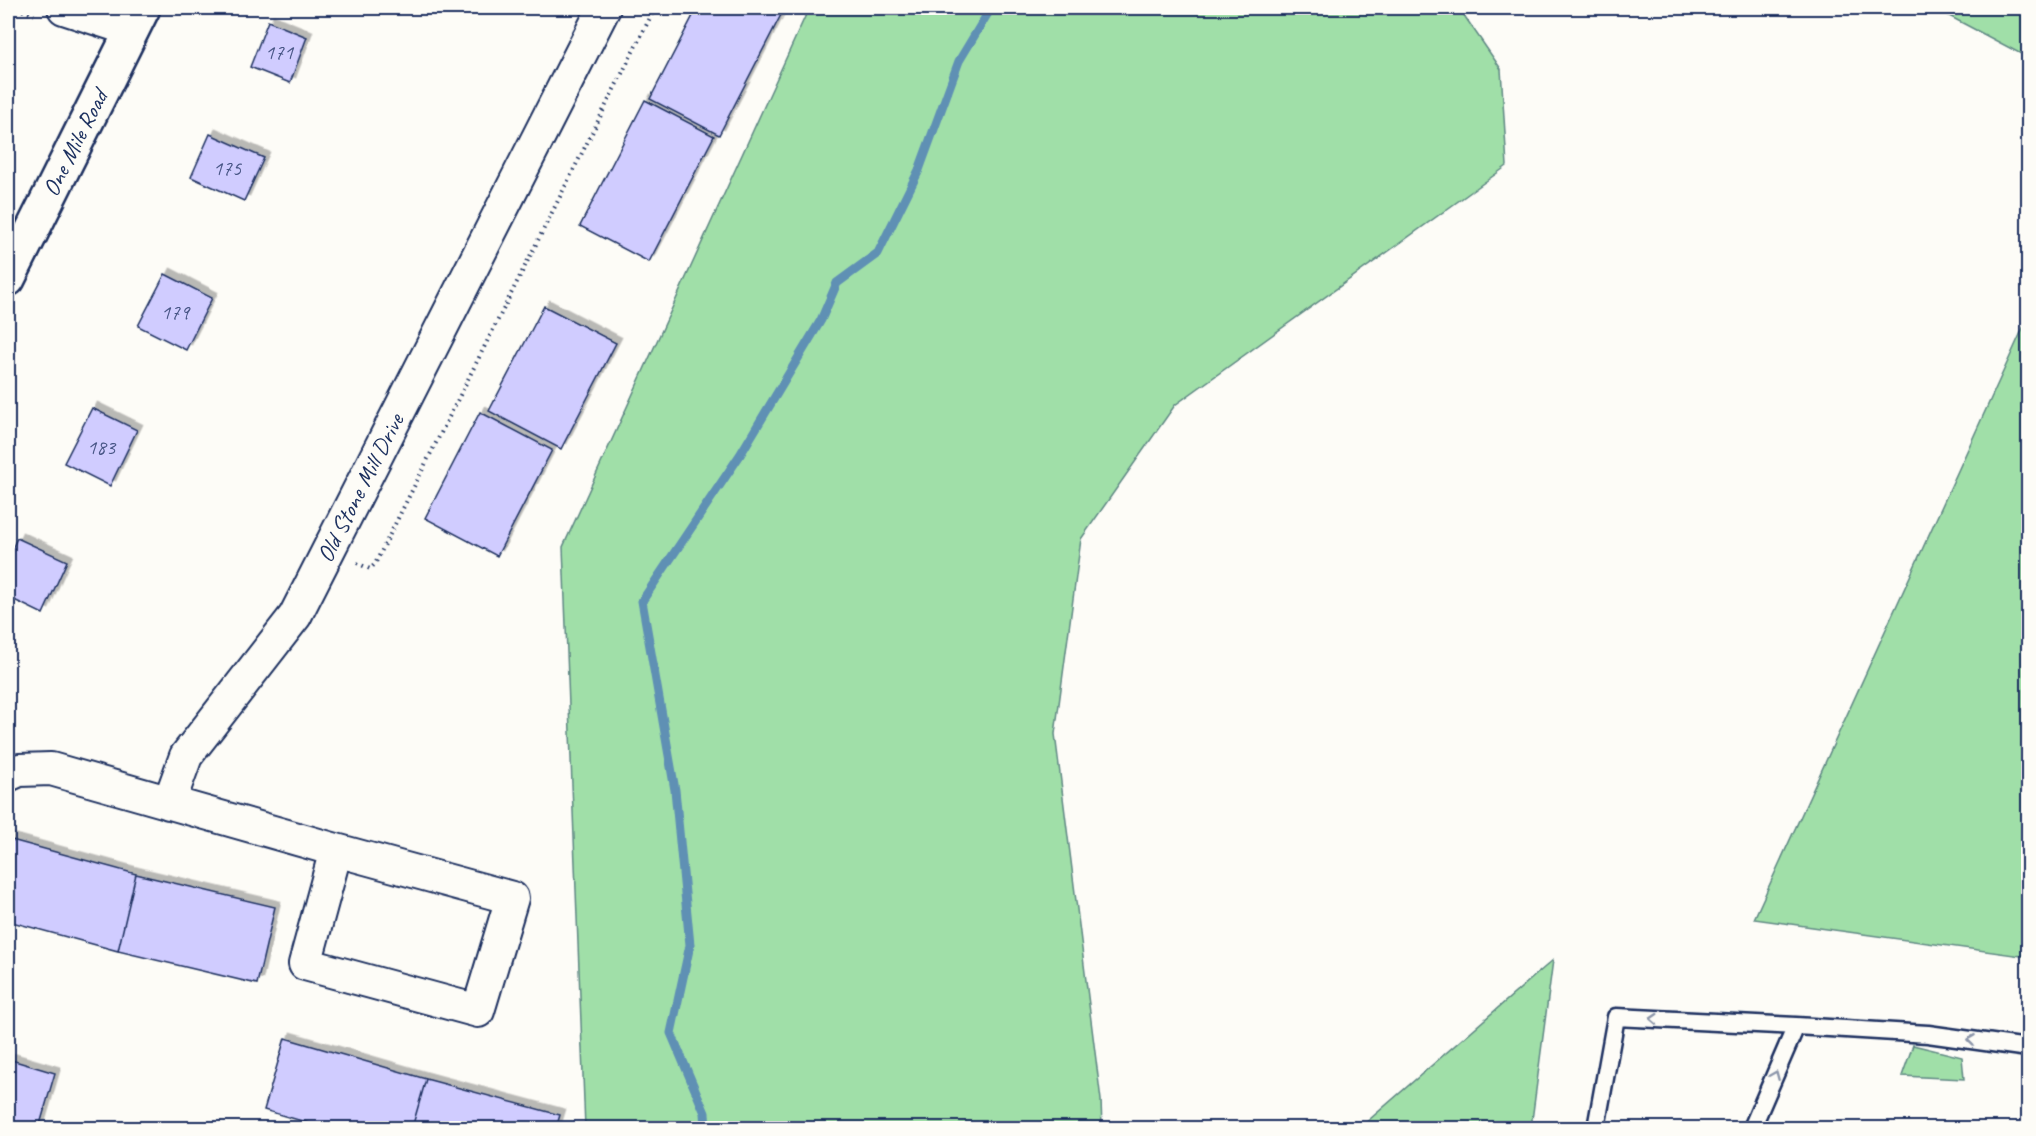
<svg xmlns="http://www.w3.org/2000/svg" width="2036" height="1136" font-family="Caveat,sans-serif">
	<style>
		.green { fill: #a0dfa8; stroke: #5e8783; stroke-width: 1.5 }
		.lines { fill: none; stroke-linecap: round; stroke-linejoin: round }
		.stream { stroke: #5f90b4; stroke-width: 9 }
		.building { fill: #d0ccff; stroke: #1b2f5e; stroke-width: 1.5; filter: url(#shadow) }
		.service-casing { stroke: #1b2f5e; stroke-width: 21 }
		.minor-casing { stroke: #1b2f5e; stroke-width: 36 }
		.tertiary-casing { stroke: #1b2f5e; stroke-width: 38 }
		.path { stroke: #1b2f5e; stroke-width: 4; stroke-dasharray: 1.5 4.5; stroke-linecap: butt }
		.service { stroke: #fdfcf7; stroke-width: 16 }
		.minor { stroke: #fdfcf7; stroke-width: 32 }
		.tertiary { stroke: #fdfcf7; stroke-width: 33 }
		.oneway { stroke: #8c96aa }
		.labels { text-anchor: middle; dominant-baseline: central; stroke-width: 6; stroke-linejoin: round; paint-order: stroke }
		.number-label { font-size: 21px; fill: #485686 }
		.street-label { font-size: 24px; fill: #1b2f5e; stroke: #fdfcf7 }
	</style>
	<defs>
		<filter id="shadow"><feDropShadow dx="5.5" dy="-5.5" stdDeviation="0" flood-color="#0004"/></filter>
	</defs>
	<rect width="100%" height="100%" fill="#fdfcf7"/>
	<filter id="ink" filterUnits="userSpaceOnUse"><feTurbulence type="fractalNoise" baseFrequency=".0167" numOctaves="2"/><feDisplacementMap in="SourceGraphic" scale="12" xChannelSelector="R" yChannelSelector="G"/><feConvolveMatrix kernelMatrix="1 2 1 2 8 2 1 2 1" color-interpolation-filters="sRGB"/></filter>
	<g filter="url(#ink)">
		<path class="green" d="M809,8H1459L1501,69L1507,166L1175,405L1081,539L1055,734L1101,1100L1102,1128H585L563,547Z
			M1934,8H2028V60L2027,57Z
			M2028,317V957L1754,919Z
			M1553,960L1531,1128H1361L1362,1126Z
			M1913,1045L1962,1057L1964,1079L1902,1076Z"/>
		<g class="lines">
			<path class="stream" d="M706,1128L705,1113L671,1033L690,945L675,790L642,601L740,455L821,320L837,283L878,253L919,170L959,61L991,8"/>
		</g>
		<path class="building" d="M697,8H781L784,9L719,135L650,99Z
			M268,21L307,37L290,83L250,67Z
			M645,100L714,136L649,262L580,226Z
			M210,134L264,158L244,201L191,177Z
			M165,274L212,298L186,350L138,326Z
			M544,306L616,343L561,449L489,411Z
			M92,408L137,430L110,486L64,463Z
			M480,412L552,450L497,556L425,518Z
			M17,538L67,561L43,614L8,597V558Z
			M8,839L136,874L118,951L8,921Z
			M136,874L275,907L257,984L118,951Z
			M285,1038L426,1079L412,1128H326L264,1110Z
			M8,1059L55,1073L39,1128H8Z
			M426,1079L560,1115L556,1128H412Z"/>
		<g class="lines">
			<defs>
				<path id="service" d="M1796,1026L1928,1034L2028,1048
					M1596,1128L1616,1017L1796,1026L1752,1128"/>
				<path id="minor" d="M64,8L132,30
					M8,775L19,770L51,769L336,850L305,964L478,1011L512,898L336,850
					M169,803L186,756L295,616L604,8"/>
				<path id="tertiary" d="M8,279L143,8"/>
			</defs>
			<use href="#service" class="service-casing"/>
			<use href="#minor" class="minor-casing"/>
			<use href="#tertiary" class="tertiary-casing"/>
			<path class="path" d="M17,8L34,15
				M357,563L370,569L375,564L655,8"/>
			<use href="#service" class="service"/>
			<use href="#minor" class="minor"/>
			<use href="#tertiary" class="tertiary"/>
		</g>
		<defs><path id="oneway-chevron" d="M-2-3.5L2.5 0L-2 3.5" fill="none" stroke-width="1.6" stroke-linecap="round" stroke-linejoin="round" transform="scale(1.5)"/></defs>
		<g class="oneway">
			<use href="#oneway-chevron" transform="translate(1654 1019) rotate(-177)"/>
			<use href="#oneway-chevron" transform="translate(1971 1040) rotate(-173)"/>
			<use href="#oneway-chevron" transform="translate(1775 1075) rotate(-67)"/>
		</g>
	</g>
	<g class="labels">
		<g class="number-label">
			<text x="279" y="52">171</text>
			<text x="227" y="168">175</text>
			<text x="175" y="312">179</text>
			<text x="101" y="447">183</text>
		</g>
		<g class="street-label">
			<text transform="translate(75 143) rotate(-63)">One Mile Road</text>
			<text transform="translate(360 488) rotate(-63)">Old Stone Mill Drive</text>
		</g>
	</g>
	<rect width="2036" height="1136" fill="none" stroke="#fdfcf7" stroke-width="30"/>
	<rect x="15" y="15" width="2006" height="1106" fill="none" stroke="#1b2f5e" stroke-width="2" filter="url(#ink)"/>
</svg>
